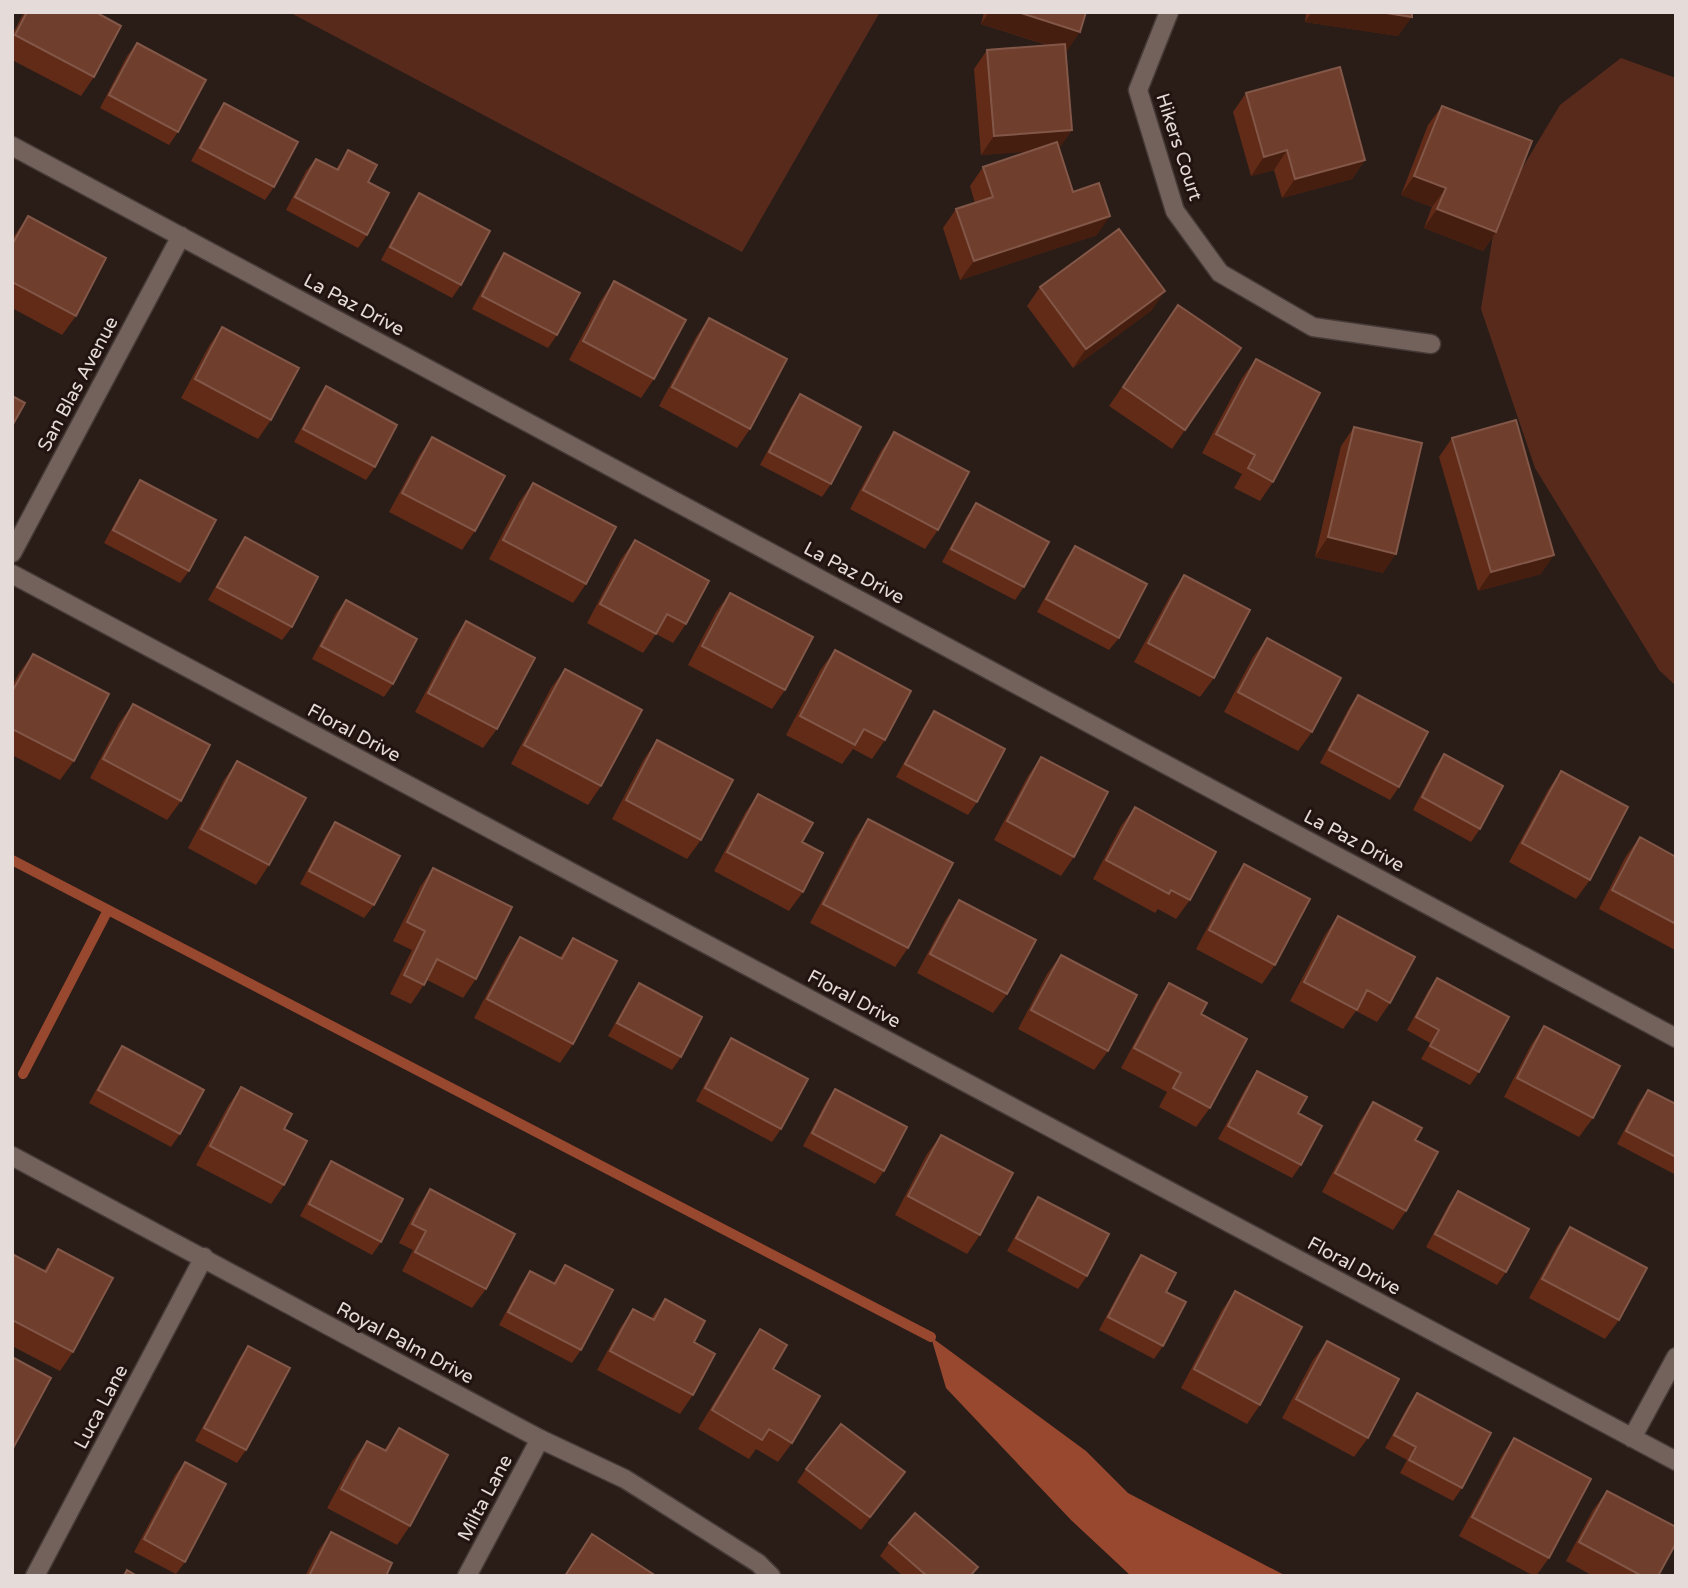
<svg xmlns="http://www.w3.org/2000/svg" width="1688" height="1588" font-family="'Varela Round',sans-serif">
	<style>
		.green { fill: #582a1c }
		.water { fill: #97482f }
		.lines { fill: none; stroke-linecap: round; stroke-linejoin: round }
		.stream { stroke: #97482f; stroke-width: 10 }
		.minor-casing { stroke: #453a37; stroke-width: 21 }
		.tertiary-casing { stroke: #453a37; stroke-width: 21 }
		.minor { stroke: #73625c; stroke-width: 18 }
		.tertiary { stroke: #73625c; stroke-width: 18 }
		.wall { fill: #612b18 }
		.shaded-wall { fill: #451e10 }
		.building { fill: #6f3e2d; stroke: #825748; stroke-width: 2 }
		.labels { text-anchor: middle; dominant-baseline: central; stroke-width: 6; stroke-linejoin: round; paint-order: stroke }
		.street-label { font-size: 19px; fill: #e5dbd8; stroke: #21130f }
	</style>
	<rect width="100%" height="100%" fill="#2a1d18"/>
	<path class="green" d="M289,12H880L742,252Z
		M1621,58L1676,78V686L1659,670L1535,468L1481,309L1497,210L1560,105Z"/>
	<path class="water" d="M931,1337L1086,1451L1128,1493L1286,1576H1131L1071,1520L946,1388Z"/>
	<g class="lines">
		<path class="stream" d="M12,860L931,1337
			M23,1074L108,910"/>
		<defs>
			<path id="minor" d="M1169,12L1138,90L1175,211L1220,273L1313,327L1431,344
				M12,146L1676,1038
				M12,553L181,236
				M12,574L1676,1461
				M1632,1438L1676,1357
				M35,1576L204,1257
				M467,1576L540,1439"/>
			<path id="tertiary" d="M12,1156L540,1439L625,1479L758,1563L771,1576"/>
		</defs>
		<use href="#minor" class="minor-casing"/>
		<use href="#tertiary" class="tertiary-casing"/>
		<use href="#minor" class="minor"/>
		<use href="#tertiary" class="tertiary"/>
	</g>
	<path class="wall" d="M24,12H100L94,77L81,96L12,60V35Z
		M984,12H1086L1067,51L1066,50L1072,130L1059,148L1073,192L1097,235L960,280L943,228L956,209L975,203L970,186L983,167L1029,151L981,155L974,69L987,50L1050,46L981,24Z
		M1306,12H1412L1398,36L1305,22Z
		M137,43L178,132L169,145L100,108L127,56Z
		M1246,93L1365,160L1352,179L1282,198L1274,170L1251,176L1233,112Z
		M224,103L274,187L265,200L191,161L215,116Z
		M1442,106L1496,232L1483,251L1424,228L1432,207L1401,195L1428,125Z
		M348,150L368,182L367,235L358,248L286,210L306,171L316,159L336,169Z
		M419,193L461,285L452,298L381,260L410,206Z
		M28,216L76,316L62,335L12,308V239Z
		M504,253L557,335L548,348L472,309L495,266Z
		M614,281L654,379L641,398L569,360L601,300Z
		M1040,287L1152,310L1073,368L1027,306Z
		M1178,305L1241,348L1172,449L1109,406Z
		M709,318L750,429L737,448L659,406L696,337Z
		M222,327L271,420L258,439L181,398L209,346Z
		M1256,359L1273,482L1260,501L1234,488L1242,474L1202,453L1242,378Z
		M326,386L375,467L366,480L294,442L317,399Z
		M800,394L831,484L822,497L760,465L791,407Z
		M1354,427L1383,573L1315,557L1341,446Z
		M894,432L938,530L925,549L850,509L881,451Z
		M432,437L475,531L462,550L389,512L419,456Z
		M1452,438L1541,574L1478,591L1439,457Z
		M140,480L189,571L180,583L104,543L131,493Z
		M533,483L586,584L573,603L489,559L519,502Z
		M976,503L1024,587L1015,600L942,562L967,516Z
		M245,537L292,627L282,640L208,600L236,550Z
		M635,540L686,624L673,643L656,634L643,653L587,623L621,559Z
		M1075,546L1119,638L1109,650L1037,612L1066,559Z
		M1184,575L1214,678L1200,697L1134,662L1171,594Z
		M730,593L785,690L772,709L688,665L716,612Z
		M346,600L393,684L384,697L312,659L336,613Z
		M466,621L497,729L483,748L415,712L453,640Z
		M1267,638L1312,732L1298,751L1224,712L1253,657Z
		M835,650L885,740L872,759L853,749L842,764L786,735L821,669Z
		M33,654L74,761L60,780L12,755V686L19,673Z
		M565,669L601,786L588,805L511,764L551,688Z
		M1358,695L1399,787L1390,800L1320,763L1349,708Z
		M133,704L181,801L167,820L90,778L119,723Z
		M934,711L977,802L968,815L896,777L925,724Z
		M657,740L701,840L687,859L612,819L644,759Z
		M1444,754L1480,829L1471,842L1413,810L1435,767Z
		M1041,757L1074,857L1061,876L994,840L1028,776Z
		M237,761L269,865L256,885L188,848L224,780Z
		M1561,771L1590,880L1576,899L1509,862L1548,790Z
		M758,794L802,842L803,892L789,911L714,871L745,813Z
		M1135,807L1190,900L1176,919L1158,909L1155,913L1093,879L1121,826Z
		M868,819L908,948L895,967L810,923L855,838Z
		M335,822L374,905L364,918L300,884L326,835Z
		M1640,837L1676,857V949L1675,950L1599,909L1626,856Z
		M1244,864L1275,965L1262,984L1196,949L1231,883Z
		M433,868L476,979L463,998L427,980L411,1004L390,994L412,950L393,941L420,887Z
		M959,900L1007,994L993,1013L917,973L946,919Z
		M1338,916L1390,1003L1377,1022L1356,1011L1343,1029L1290,1001L1325,935Z
		M520,937L559,958L573,938V1044L560,1063L474,1018L507,956Z
		M1061,955L1108,1051L1094,1070L1018,1029L1047,974Z
		M1437,978L1479,1072L1470,1085L1421,1059L1430,1043L1407,1030L1428,991Z
		M639,983L681,1057L672,1070L608,1036L630,996Z
		M1169,983L1201,1014L1210,1108L1196,1127L1159,1107L1167,1092L1121,1068L1156,1002Z
		M1544,1026L1593,1118L1579,1137L1504,1097L1531,1045Z
		M731,1038L781,1129L772,1142L696,1101L722,1051Z
		M122,1046L180,1134L171,1147L89,1103L113,1059Z
		M1257,1071L1298,1113L1301,1165L1292,1178L1218,1139L1248,1084Z
		M241,1087L284,1129V1185L271,1204L196,1165L228,1106Z
		M835,1089L884,1171L875,1184L803,1146L826,1102Z
		M1648,1090L1676,1104V1175L1617,1144L1639,1102Z
		M1373,1102L1415,1140L1406,1211L1393,1230L1322,1192L1360,1121Z
		M941,1135L980,1235L967,1254L895,1215L927,1154Z
		M331,1161L381,1242L372,1255L300,1216L322,1174Z
		M430,1189L486,1289L472,1308L402,1271L413,1250L399,1243L417,1208Z
		M1458,1191L1506,1272L1497,1285L1426,1247L1449,1204Z
		M1038,1197L1087,1276L1078,1289L1007,1251L1029,1210Z
		M1570,1227L1619,1320L1605,1339L1529,1298L1557,1246Z
		M58,1249L73,1352L60,1371L12,1346V1254L44,1270Z
		M1141,1255L1166,1292L1163,1346L1154,1359L1099,1330L1132,1268Z
		M565,1265L581,1350L572,1363L499,1325L521,1284L530,1271L553,1283Z
		M1235,1291L1260,1405L1247,1424L1181,1388L1222,1310Z
		M665,1299L694,1342L693,1395L680,1414L597,1370L620,1328L633,1309L651,1318Z
		M760,1329L773,1369L792,1443L778,1462L756,1449L749,1459L698,1429L747,1348Z
		M1327,1341L1368,1438L1354,1457L1282,1418L1313,1360Z
		M248,1346L246,1450L237,1463L195,1441L239,1359Z
		M1417,1393L1462,1488L1453,1501L1400,1473L1407,1460L1385,1448L1408,1406Z
		M399,1428L410,1526L397,1545L327,1508L353,1460L367,1441L384,1450Z
		M1514,1438L1549,1558L1536,1576H1534L1459,1536L1501,1457Z
		M185,1462V1562L176,1574L134,1552L175,1475Z
		M806,1469L905,1472L861,1530L797,1482Z
		M1607,1491L1658,1576H1593L1566,1561L1593,1510Z
		M331,1532L386,1576H305L318,1551Z
		M889,1543L978,1567L971,1576H903L880,1556Z"/>
	<path class="shaded-wall" d="M989,12H1018L1080,32L1067,51L981,24Z
		M1312,12H1380L1412,17L1398,36L1305,22Z
		M1072,130L1058,150L981,155L994,136Z
		M1287,150L1274,170L1251,176L1264,157Z
		M1365,160L1352,179L1282,198L1295,179Z
		M1414,176L1446,188L1432,207L1401,195Z
		M1437,209L1496,232L1483,251L1424,228Z
		M1110,216L1097,235L960,280L974,261Z
		M1165,291L1152,310L1073,368L1086,349Z
		M1328,537L1396,554L1383,573L1315,557Z
		M1554,555L1541,574L1478,591L1491,572Z"/>
	<path class="building" d="M27,12H100L99,14L121,26L94,77L15,35Z
		M1018,12H1086L1080,32Z
		M1380,12H1412V17Z
		M137,43L206,80L178,132L109,95Z
		M1065,44L1072,130L994,136L987,50Z
		M1340,67L1365,160L1295,179L1287,150L1264,157L1246,93Z
		M224,103L298,142L274,187L200,148Z
		M1442,106L1532,141L1496,232L1437,209L1446,188L1414,176Z
		M1057,142L1073,192L1099,183L1110,216L974,261L956,209L993,197L983,167Z
		M348,150L377,165L368,182L389,193L367,235L295,197L316,159L338,170Z
		M419,193L490,231L461,285L390,247Z
		M28,216L106,258L76,316L12,282V245Z
		M1119,229L1165,291L1086,349L1040,287Z
		M504,253L580,293L557,335L482,296Z
		M614,281L686,320L654,379L583,341Z
		M1178,305L1241,348L1185,430L1123,387Z
		M709,318L787,359L750,429L672,387Z
		M222,327L299,368L271,420L195,379Z
		M1256,359L1320,393L1273,482L1248,468L1255,455L1216,434Z
		M326,386L397,425L375,467L303,429Z
		M800,394L861,427L831,484L769,452Z
		M12,396L25,403L12,426Z
		M1516,420L1554,555L1491,572L1452,438Z
		M1354,427L1422,443L1396,554L1328,537Z
		M894,432L969,472L938,530L863,490Z
		M432,437L505,476L475,531L402,493Z
		M140,480L216,520L189,571L113,530Z
		M533,483L616,527L586,584L503,540Z
		M976,503L1049,542L1024,587L951,549Z
		M245,537L318,577L292,627L217,587Z
		M635,540L709,581L686,624L667,614L656,634L600,604Z
		M1075,546L1147,584L1119,638L1046,599Z
		M1184,575L1250,610L1214,678L1148,643Z
		M730,593L813,637L785,690L702,646Z
		M346,600L417,639L393,684L321,646Z
		M466,621L535,658L497,729L428,693Z
		M1267,638L1341,678L1312,732L1238,692Z
		M835,650L911,691L885,740L864,729L855,745L800,716Z
		M33,654L109,694L74,761L12,729V692Z
		M565,669L642,710L601,786L524,745Z
		M1358,695L1428,732L1399,787L1329,750Z
		M133,704L210,745L181,801L103,759Z
		M934,711L1005,749L977,802L905,764Z
		M657,740L733,780L701,840L626,800Z
		M1444,754L1503,786L1480,829L1422,797Z
		M1041,757L1108,792L1074,857L1007,821Z
		M237,761L306,798L269,865L201,829Z
		M1561,771L1628,807L1590,880L1522,843Z
		M758,794L813,823L802,842L823,853L803,892L727,852Z
		M1135,807L1216,852L1190,900L1171,890L1169,894L1106,860Z
		M868,819L953,863L908,948L823,904Z
		M335,822L400,856L374,905L309,871Z
		M1640,837L1676,857V924L1612,890Z
		M1244,864L1310,899L1275,965L1209,930Z
		M433,868L512,907L476,979L437,959L424,985L404,975L425,931L407,922Z
		M959,900L1036,940L1007,994L930,954Z
		M1338,916L1415,957L1390,1003L1367,990L1357,1010L1304,982Z
		M520,937L562,959L573,938L617,961L573,1044L487,999Z
		M1061,955L1137,995L1108,1051L1031,1010Z
		M1437,978L1509,1017L1479,1072L1430,1046L1439,1030L1416,1017Z
		M639,983L702,1017L681,1057L617,1023Z
		M1169,983L1207,1003L1201,1014L1247,1039L1210,1108L1173,1088L1181,1073L1134,1048Z
		M1544,1026L1620,1066L1593,1118L1517,1078Z
		M731,1038L808,1079L781,1129L705,1088Z
		M122,1046L204,1090L180,1134L98,1090Z
		M1257,1071L1307,1097L1298,1113L1322,1126L1301,1165L1228,1126Z
		M241,1087L292,1114L284,1129L307,1141L284,1185L210,1146Z
		M835,1089L907,1127L884,1171L812,1133Z
		M1648,1090L1676,1104V1157L1626,1131Z
		M1373,1102L1422,1128L1415,1140L1438,1152L1406,1211L1335,1173Z
		M941,1135L1013,1173L980,1235L908,1196Z
		M331,1161L403,1199L381,1242L309,1204Z
		M430,1189L515,1234L486,1289L415,1252L426,1231L412,1224Z
		M1458,1191L1529,1229L1506,1272L1435,1234Z
		M1038,1197L1109,1234L1087,1276L1016,1238Z
		M1570,1227L1647,1268L1619,1320L1542,1279Z
		M58,1249L113,1278L73,1352L12,1320V1254L46,1272Z
		M1141,1255L1176,1273L1166,1292L1186,1302L1163,1346L1108,1317Z
		M565,1265L613,1290L581,1350L508,1312L530,1271L555,1284Z
		M1235,1291L1302,1327L1260,1405L1194,1369Z
		M665,1299L705,1321L694,1342L715,1354L693,1395L610,1351L633,1309L654,1320Z
		M760,1329L787,1345L773,1369L820,1396L792,1443L769,1429L762,1440L712,1410Z
		M1327,1341L1399,1379L1368,1438L1296,1399Z
		M248,1346L290,1368L246,1450L204,1428Z
		M12,1357L51,1378L12,1450Z
		M1417,1393L1491,1433L1462,1488L1409,1460L1416,1447L1394,1435Z
		M841,1424L905,1472L870,1517L806,1469Z
		M399,1428L448,1455L410,1526L341,1489L367,1441L386,1451Z
		M1514,1438L1591,1479L1549,1558L1472,1517Z
		M185,1462L226,1484L185,1562L144,1539Z
		M1607,1491L1676,1527V1543L1658,1576H1642L1579,1542Z
		M915,1513L978,1567L970,1576H927L889,1543Z
		M331,1532L392,1563L386,1576H309Z
		M592,1534L656,1576H565Z
		M127,1570L137,1576H124Z"/>
	<g class="labels">
		<g class="street-label">
			<text transform="translate(1179 147) rotate(72)">Hikers Court</text>
			<text transform="translate(354 305) rotate(28)">La Paz Drive</text>
			<text transform="translate(78 384) rotate(-62)">San Blas Avenue</text>
			<text transform="translate(854 573) rotate(28)">La Paz Drive</text>
			<text transform="translate(354 733) rotate(28)">Floral Drive</text>
			<text transform="translate(1354 841) rotate(28)">La Paz Drive</text>
			<text transform="translate(854 999) rotate(28)">Floral Drive</text>
			<text transform="translate(1354 1266) rotate(28)">Floral Drive</text>
			<text transform="translate(405 1343) rotate(28)">Royal Palm Drive</text>
			<text transform="translate(101 1407) rotate(-62)">Luca Lane</text>
			<text transform="translate(485 1498) rotate(-62)">Milta Lane</text>
		</g>
	</g>
	<rect width="1688" height="1588" fill="none" stroke="#e5dbd8" stroke-width="28"/>
</svg>
